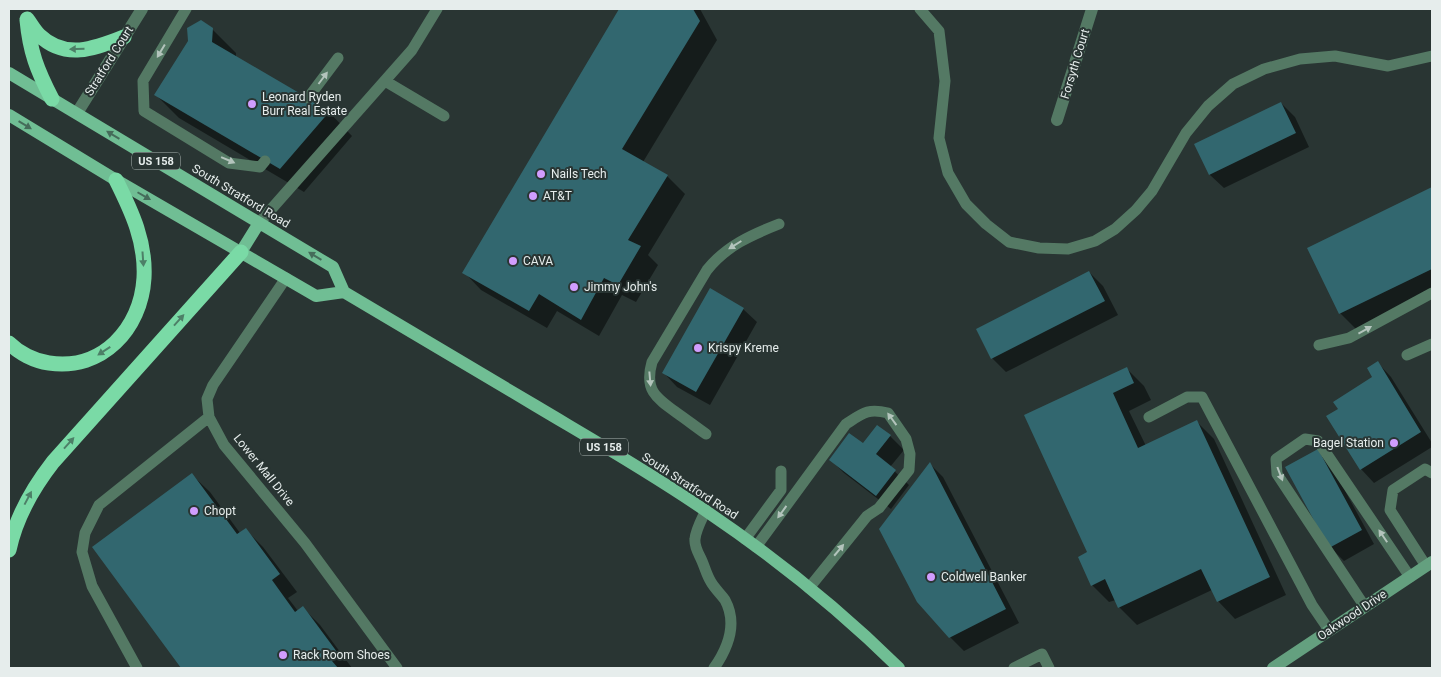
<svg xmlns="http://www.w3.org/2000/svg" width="1441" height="677" font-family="Roboto,sans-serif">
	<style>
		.shadow { fill: #0007 }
		.building { fill: #32676f }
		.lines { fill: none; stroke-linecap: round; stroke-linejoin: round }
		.lane { stroke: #547964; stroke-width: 11 }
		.street { stroke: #547964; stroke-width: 12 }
		.secondary { stroke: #64a07f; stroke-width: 12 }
		.primary { stroke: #70be94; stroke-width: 12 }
		.highway { stroke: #7adaa6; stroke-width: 15 }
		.oneway { fill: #4d7f67 }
		.oneway2 { fill: #b3c4bc }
		.oneway3 { fill: #456c5a }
		.poi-dot { fill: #d19dfe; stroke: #293533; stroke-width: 2 }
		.labels { text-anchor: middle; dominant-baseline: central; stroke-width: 4; stroke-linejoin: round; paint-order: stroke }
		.shield { fill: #293533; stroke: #adb6b4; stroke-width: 1 }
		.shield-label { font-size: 11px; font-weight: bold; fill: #e6edec }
		.street-label { font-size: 12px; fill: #e6edec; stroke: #293533 }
		.poi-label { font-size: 12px; fill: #e6edec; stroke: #293533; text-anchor: start }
	</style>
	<rect width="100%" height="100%" fill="#293533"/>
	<path class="shadow" d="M621,9H700L717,40L643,162L667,176L685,194L648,255L658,265L636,302L622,295L599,336L557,311L547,328L481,290L464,272Z
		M212,29L236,53V57L329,112L352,136L304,192L179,118L156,95Z
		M1281,103L1295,117L1309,147L1224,188L1210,175L1196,145Z
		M1432,189V295L1358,331L1340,313L1309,248Z
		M1089,272L1103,286L1118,315L1006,372L992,358Z
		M743,309L757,322L710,405L677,387L664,373Z
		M1378,363L1391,377L1432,443V447L1374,483L1361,469L1340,409L1374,377Z
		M1127,369L1144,386L1151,400L1129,411L1146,446L1197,422L1214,439L1286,595L1235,619L1218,601L1212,590L1137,625L1119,607L1116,600L1109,602L1092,585L1089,553L1025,416Z
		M890,436L904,450L890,467L909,485L891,509L844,473L831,460L863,445Z
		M1317,451L1331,465L1374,544L1344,561L1330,547Z
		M930,464L943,477L1019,623L964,651L950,637Z
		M192,475L210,492L240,533L245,529L263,547L297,592L288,598L298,611L303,608L320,625L352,668H183L94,548Z"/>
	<path class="building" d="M619,9H693L700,21L622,149L668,175L628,240L641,246L618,285L604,278L581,320L539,294L529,311L462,273Z
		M201,20L213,28L212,42L330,111L280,169L154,95L188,41L187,28Z
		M1281,102L1296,133L1209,175L1194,144Z
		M1432,187V269L1339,314L1307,248Z
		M1089,271L1105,301L991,359L976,329Z
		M710,288L744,308L696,392L662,373Z
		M1378,361L1421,432L1360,470L1326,416L1338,409L1333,402L1372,377L1367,368Z
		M1127,367L1134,383L1113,393L1138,448L1197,420L1270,577L1217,602L1201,569L1118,608L1105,579L1091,586L1078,557L1087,552L1024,415Z
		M877,425L891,435L876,454L896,470L876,496L829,460L849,433L863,443Z
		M1318,449L1362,530L1329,548L1285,467Z
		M930,462L1006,609L949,638L917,602L879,529Z
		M192,473L237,534L246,528L280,574L272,580L295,612L303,606L340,656L332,661L338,668H181L92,547Z"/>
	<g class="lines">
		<path class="lane" d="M186,9L143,81L144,111L229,163L260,167L265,161
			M920,9L939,31L945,81L939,138L948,173L966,204L986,224L1009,242L1039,248L1068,249L1095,241L1115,229L1136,210L1152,191L1186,133L1208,106L1233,84L1264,69L1300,59L1335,56L1388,66L1432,56
			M385,81L444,116
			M308,98L338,58
			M259,223L412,50L437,9
			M286,278L213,385L207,399L209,417L224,445L305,543L397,668
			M1319,345L1349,338L1432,293
			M1407,355L1432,344
			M1149,417L1187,397H1202L1312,605L1329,630
			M706,434C696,427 687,420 677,413C656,398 644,390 652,362L707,270C726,246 751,235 779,224
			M706,510C702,519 696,529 695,539C694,547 699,554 702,561C705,568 707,576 711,582C715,589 721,594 725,600C738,624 728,648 714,668
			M745,539L781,490V471
			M756,547L846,424C863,413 868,408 888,413L906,439L910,454L909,470L879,508L867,516L809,588
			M1426,566L1390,510L1393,490L1425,469L1432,473
			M1365,607L1277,474L1276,459L1305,439L1318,441L1410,577
			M137,668L92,586L82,552L85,533L99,505L209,417
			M1014,668L1042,654L1049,668"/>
		<path class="street" d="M77,113L142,9
			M1057,120L1092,9"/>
		<path class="secondary" d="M1273,668L1432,562"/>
		<path class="primary" d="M9,73L333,267L344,292C408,330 472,368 536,406C593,440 651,473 706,511C774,557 840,610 899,668
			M9,115L116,180L316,296L344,292
			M241,252L259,223"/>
		<path class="highway" d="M27,19C31,24 34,30 39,35C65,60 94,49 124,37
			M27,20C30,52 37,70 52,99
			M9,343C19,353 34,361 49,363C102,371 141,329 144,278C146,242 132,212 116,180
			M9,550C16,517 32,489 53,462L241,252"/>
	</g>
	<defs><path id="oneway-solid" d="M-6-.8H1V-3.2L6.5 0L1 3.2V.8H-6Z" transform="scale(1.25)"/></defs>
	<g class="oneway">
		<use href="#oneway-solid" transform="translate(77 49) rotate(179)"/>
		<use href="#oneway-solid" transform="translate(143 259) rotate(86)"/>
		<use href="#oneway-solid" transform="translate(179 320) rotate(-48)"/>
		<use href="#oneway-solid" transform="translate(104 351) rotate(147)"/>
		<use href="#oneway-solid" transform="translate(69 443) rotate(-48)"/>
		<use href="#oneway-solid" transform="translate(28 498) rotate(-62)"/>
	</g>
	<g class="oneway2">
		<use href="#oneway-solid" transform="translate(161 51) rotate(121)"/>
		<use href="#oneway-solid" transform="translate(323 78) rotate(-53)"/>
		<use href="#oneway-solid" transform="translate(228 160) rotate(23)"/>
		<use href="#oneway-solid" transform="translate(735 245) rotate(148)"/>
		<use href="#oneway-solid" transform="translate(1365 330) rotate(-29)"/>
		<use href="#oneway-solid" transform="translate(650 379) rotate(85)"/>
		<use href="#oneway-solid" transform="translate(892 419) rotate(-126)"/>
		<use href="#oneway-solid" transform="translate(1280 474) rotate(69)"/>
		<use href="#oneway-solid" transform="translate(782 512) rotate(126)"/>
		<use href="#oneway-solid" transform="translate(1383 536) rotate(-124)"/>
		<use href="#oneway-solid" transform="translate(839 550) rotate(-50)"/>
	</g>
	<g class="oneway3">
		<use href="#oneway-solid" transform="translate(25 125) rotate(31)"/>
		<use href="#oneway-solid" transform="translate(113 135) rotate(-149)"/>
		<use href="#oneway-solid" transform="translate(144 196) rotate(30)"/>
		<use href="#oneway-solid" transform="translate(315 256) rotate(-149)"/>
	</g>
	<g class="poi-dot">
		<circle cx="252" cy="104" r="5"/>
		<circle cx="541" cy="174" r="5"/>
		<circle cx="533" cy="196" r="5"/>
		<circle cx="513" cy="261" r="5"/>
		<circle cx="574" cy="287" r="5"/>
		<circle cx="698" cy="348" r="5"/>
		<circle cx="1394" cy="443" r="5"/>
		<circle cx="194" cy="511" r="5"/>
		<circle cx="931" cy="577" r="5"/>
		<circle cx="283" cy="655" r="5"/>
	</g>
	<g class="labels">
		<g class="shield">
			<rect x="132" y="152.5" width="48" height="17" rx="4"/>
			<rect x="580" y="438.5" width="48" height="17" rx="4"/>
		</g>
		<g class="shield-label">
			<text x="156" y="161">US 158</text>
			<text x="604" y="447">US 158</text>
		</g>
		<g class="street-label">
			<text transform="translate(109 61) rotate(-58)">Stratford Court</text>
			<text transform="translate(1075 64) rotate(-73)">Forsyth Court</text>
			<text transform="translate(241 196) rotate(31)">South Stratford Road</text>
			<text transform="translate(264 470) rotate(51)">Lower Mall Drive</text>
			<text transform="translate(690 486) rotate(33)">South Stratford Road</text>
			<text transform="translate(1352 615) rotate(-34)">Oakwood Drive</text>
		</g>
		<g class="poi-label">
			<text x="262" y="97">Leonard Ryden<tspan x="262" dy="14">Burr Real Estate</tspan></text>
			<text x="551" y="174">Nails Tech</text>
			<text x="543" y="196">AT&amp;T</text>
			<text x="523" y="261">CAVA</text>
			<text x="584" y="287">Jimmy John's</text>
			<text x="708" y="348">Krispy Kreme</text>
			<text x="1384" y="443" text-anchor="end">Bagel Station</text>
			<text x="204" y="511">Chopt</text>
			<text x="941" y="577">Coldwell Banker</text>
			<text x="293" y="655">Rack Room Shoes</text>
		</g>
	</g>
	<rect width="1441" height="677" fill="none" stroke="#e6edec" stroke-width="20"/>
</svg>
